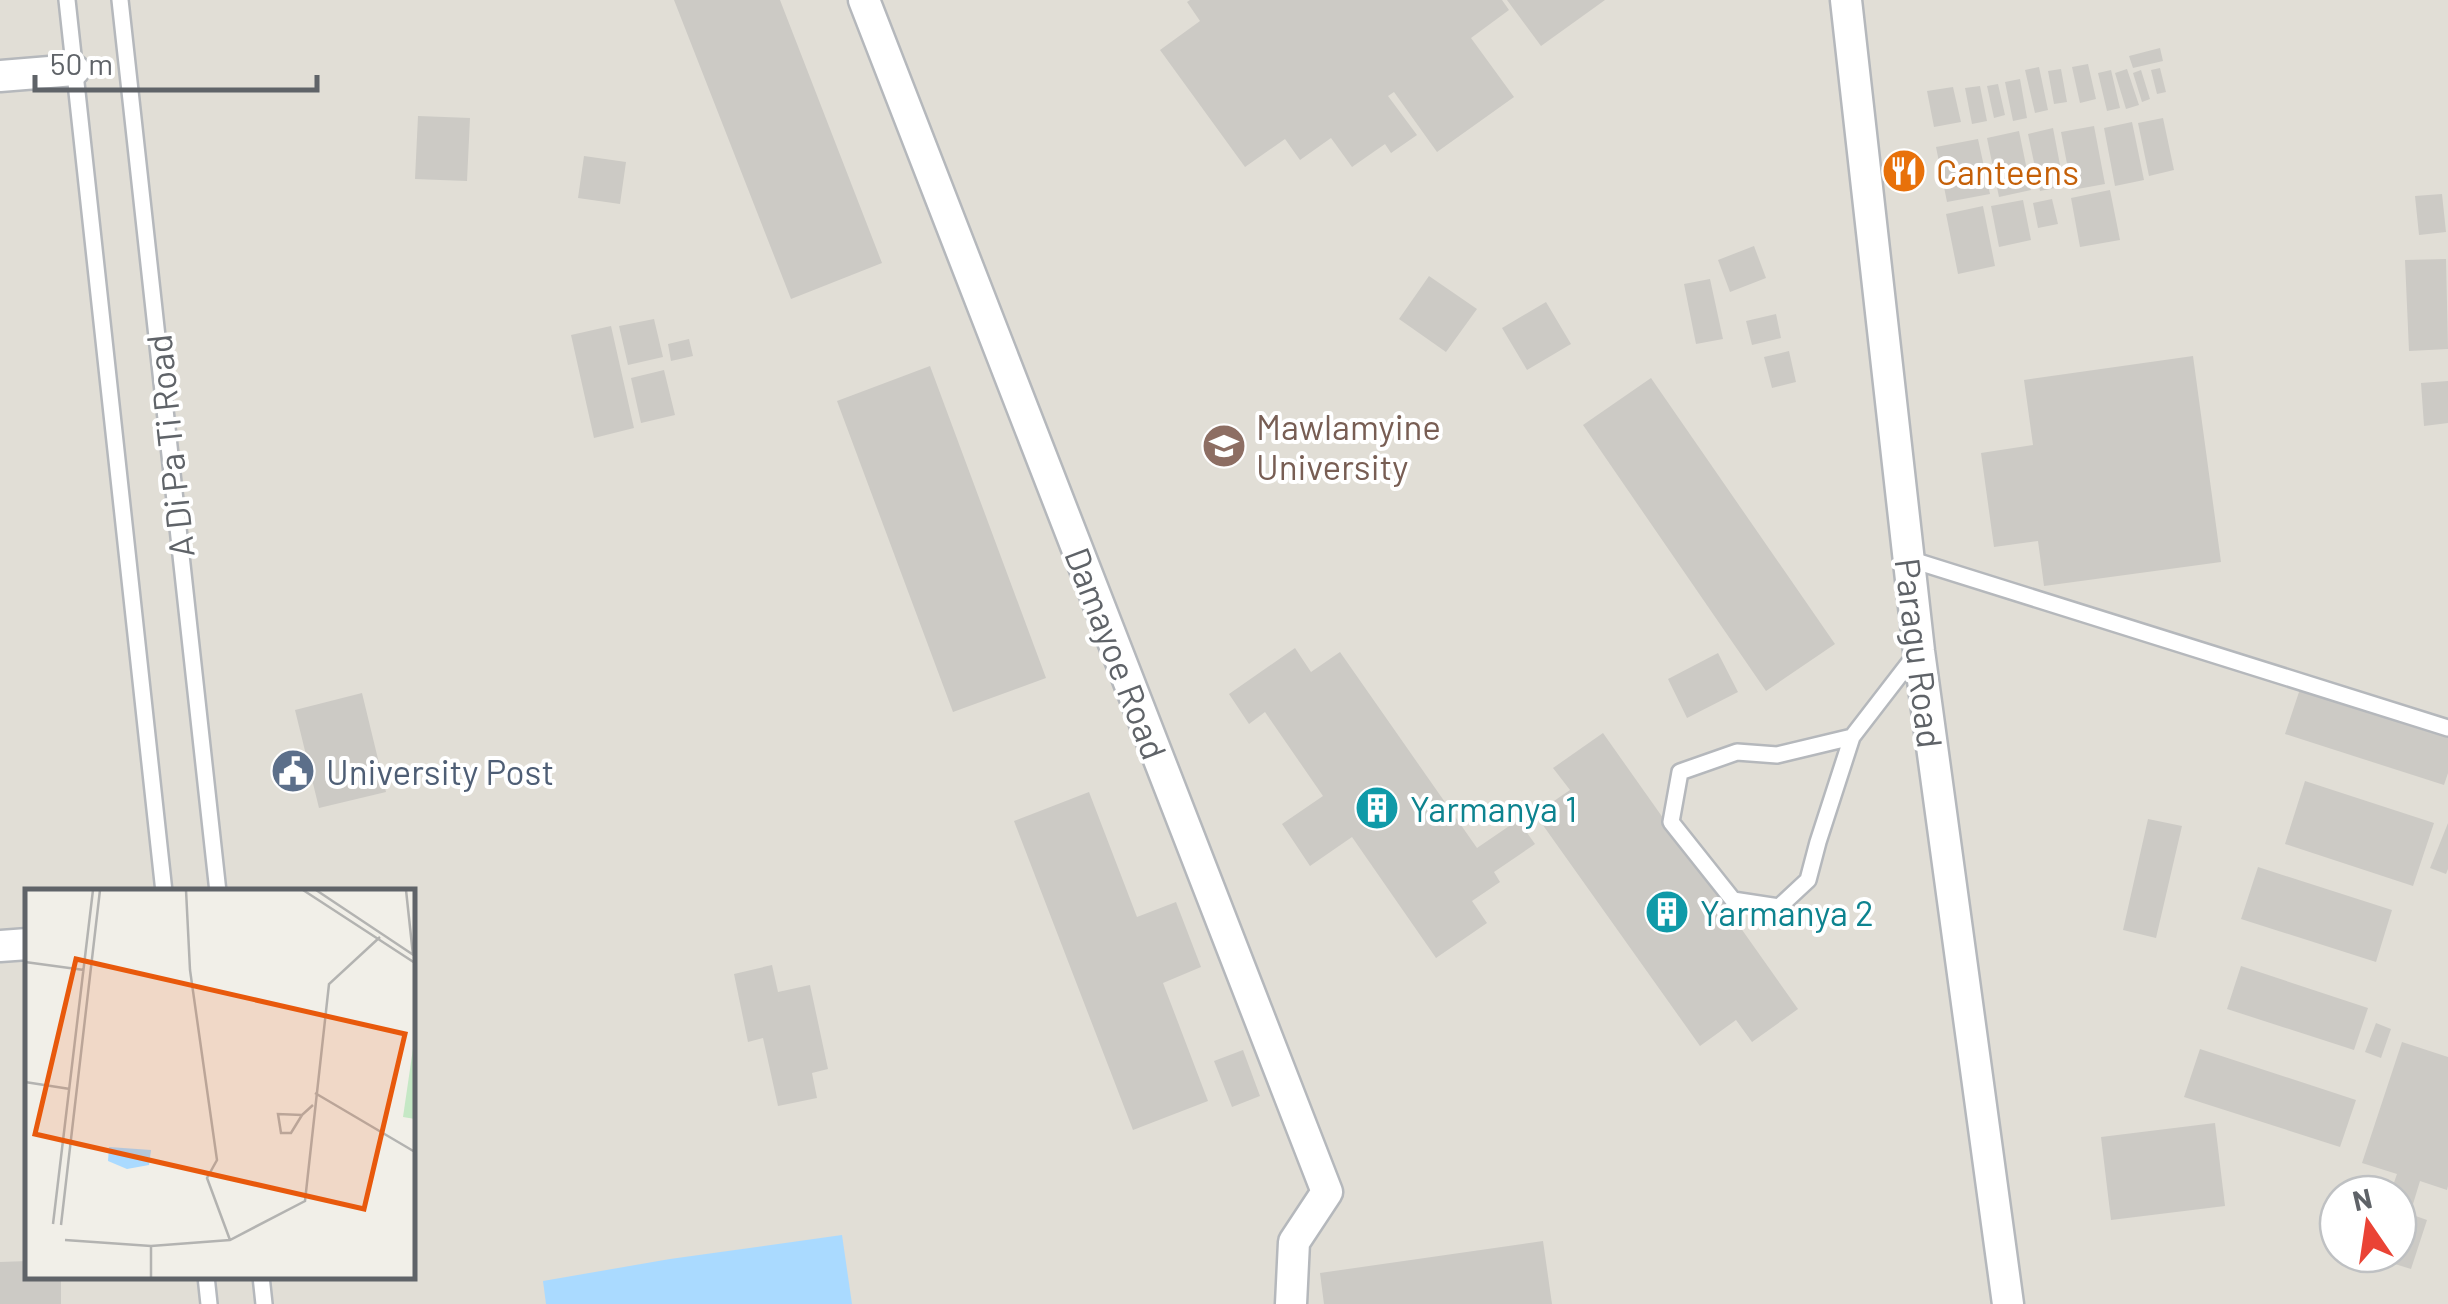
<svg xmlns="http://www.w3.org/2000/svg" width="2448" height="1304" font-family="Barlow,sans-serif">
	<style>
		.education { fill: #e1ded6; fill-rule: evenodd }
		.water { fill: #aadaff }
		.building { fill: #cccac5 }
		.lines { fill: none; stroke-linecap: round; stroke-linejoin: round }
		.service-casing { stroke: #b5b8bc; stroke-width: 20 }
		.minor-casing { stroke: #b5b8bc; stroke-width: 35 }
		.service { stroke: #fff; stroke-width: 15 }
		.minor { stroke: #fff; stroke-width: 30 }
		.labels { text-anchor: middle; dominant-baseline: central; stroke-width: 8; stroke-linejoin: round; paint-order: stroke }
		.food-label { font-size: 35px; fill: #c56008; stroke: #fff; text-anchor: start }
		.education-label { font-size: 35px; fill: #785e54; stroke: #fff; text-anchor: start }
		.street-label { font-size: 35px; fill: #5f6368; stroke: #fff }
		.service-label { font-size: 35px; fill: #4e5e75; stroke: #fff; text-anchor: start }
		.culture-label { font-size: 35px; fill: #0d838f; stroke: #fff; text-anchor: start }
		.inset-road { fill: none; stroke: #b3b3b1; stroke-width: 2.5 }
		.view { fill: #e8590c; fill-opacity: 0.15; stroke: #e8590c; stroke-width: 5 }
		.inset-edge { fill: none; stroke: #5f6368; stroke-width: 5 }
	</style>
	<rect width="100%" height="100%" fill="#f1efe8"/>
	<path class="education" d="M0,0H2448V1304H0ZM28,892H412V1276H28ZM2338,1194H2398V1254H2338Z"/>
	<path class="water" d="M842,1235L852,1304H546L543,1281L670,1259Z"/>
	<path class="building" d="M674,0H780L882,263L791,299Z
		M1190,0H1502L1509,10L1471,38L1514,97L1437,152L1394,92L1388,96L1417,135L1391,153L1385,144L1352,167L1331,138L1300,160L1285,139L1245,167L1160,50L1200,21L1187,2Z
		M1507,0H1605L1541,46Z
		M2160,48L2163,61L2133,68L2129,56Z
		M2088,64L2096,99L2080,103L2072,67Z
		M2039,67L2048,110L2035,113L2025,70Z
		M2160,68L2166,92L2157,94L2151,70Z
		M2061,69L2067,102L2054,104L2048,71Z
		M2127,69L2139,105L2126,109L2115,73Z
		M2111,70L2120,108L2107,111L2098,73Z
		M2141,70L2150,99L2142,102L2133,73Z
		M2020,79L2027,118L2013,121L2005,82Z
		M1998,84L2005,115L1994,118L1987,86Z
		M1980,86L1987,121L1972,124L1965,88Z
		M1953,87L1961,122L1934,127L1927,91Z
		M418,116L470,118L467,181L415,179Z
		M2163,118L2174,170L2149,176L2138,123Z
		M2132,122L2144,180L2115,186L2104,128Z
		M2094,126L2105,184L2072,190L2061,132Z
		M2053,128L2064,186L2040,191L2028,134Z
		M2019,131L2031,190L1999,197L1987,138Z
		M1978,139L1990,194L1947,202L1936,147Z
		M584,156L626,162L620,204L578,198Z
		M2110,190L2120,240L2080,247L2071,198Z
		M2442,194L2446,232L2419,235L2415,196Z
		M2052,199L2058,224L2038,228L2033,203Z
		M2023,200L2031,240L1999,247L1991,206Z
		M1983,206L1995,266L1958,274L1946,214Z
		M1754,246L1766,278L1730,292L1718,260Z
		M2446,259L2448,349L2409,351L2405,260Z
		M1429,276L1477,309L1446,352L1399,319Z
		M1710,279L1723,339L1696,344L1684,284Z
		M1546,302L1571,344L1527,370L1502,328Z
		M1776,314L1781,338L1752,345L1746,321Z
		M654,319L663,357L628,365L619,326Z
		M611,326L634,428L594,438L571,335Z
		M689,339L693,356L671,361L668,344Z
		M1789,351L1796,382L1772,388L1764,357Z
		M2193,356L2221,562L2044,586L2038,541L1994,547L1981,453L2033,445L2024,380Z
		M930,366L1046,678L953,712L837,401Z
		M664,370L675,415L641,423L631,378Z
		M1651,378L1835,644L1766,691L1583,425Z
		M2448,381V423L2424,426L2421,383Z
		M1295,648L1311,672L1340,652L1477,848L1518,820L1535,844L1494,872L1500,882L1472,901L1487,923L1436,958L1352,837L1310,866L1282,824L1323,796L1265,712L1249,724L1229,694Z
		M1718,653L1738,692L1687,718L1668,679Z
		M2301,686L2448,733V773L2444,785L2285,734Z
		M362,693L386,792L319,808L295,710Z
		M1603,733L1798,1009L1752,1042L1736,1020L1700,1046L1535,814L1570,790L1553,768Z
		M2305,781L2434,823L2413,886L2285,844Z
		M1089,792L1137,917L1176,902L1201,967L1163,983L1208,1101L1133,1130L1014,821Z
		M2148,819L2182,826L2156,938L2123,930Z
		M2448,823V869L2446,874L2430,868Z
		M2258,867L2392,910L2376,962L2241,919Z
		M772,965L778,992L810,985L828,1069L812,1073L817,1098L778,1106L763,1038L748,1042L734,974Z
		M2241,966L2368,1008L2354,1050L2227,1009Z
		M2376,1023L2391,1029L2381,1058L2365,1052Z
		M2402,1042L2448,1057V1186L2447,1190L2420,1181L2410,1214L2427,1220L2411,1269L2366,1255L2398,1254V1194H2390L2397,1174L2362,1163Z
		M2200,1049L2356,1100L2340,1147L2184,1097Z
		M1243,1050L1260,1096L1232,1107L1214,1061Z
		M2215,1123L2225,1206L2111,1220L2101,1137Z
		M1543,1241L1552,1304H1324L1320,1273Z
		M28,1261V1276H61V1304H0V1262Z"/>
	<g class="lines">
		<defs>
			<path id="service" d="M67,0L164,892
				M120,0L218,892
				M1909,559L2448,728
				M1852,737L1818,842L1808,880L1779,907L1733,900L1671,822L1680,772L1737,752L1777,755L1852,737L1916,654
				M206,1276L209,1304
				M261,1276L264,1304"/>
			<path id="minor" d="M864,0L1327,1192L1294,1242L1291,1304
				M1846,0L1919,651L2008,1304
				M0,76L74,70
				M0,946L28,944"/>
		</defs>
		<use href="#service" class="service-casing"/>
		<use href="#minor" class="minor-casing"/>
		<use href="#service" class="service"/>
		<use href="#minor" class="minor"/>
	</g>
	<defs>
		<symbol id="restaurant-disc" viewBox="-11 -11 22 22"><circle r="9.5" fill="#e8710a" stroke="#fff"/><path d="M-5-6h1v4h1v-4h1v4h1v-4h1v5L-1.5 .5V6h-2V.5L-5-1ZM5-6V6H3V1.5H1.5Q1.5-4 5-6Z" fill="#fff"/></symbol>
		<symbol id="university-disc" viewBox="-11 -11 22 22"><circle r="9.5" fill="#8d6e63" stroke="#fff"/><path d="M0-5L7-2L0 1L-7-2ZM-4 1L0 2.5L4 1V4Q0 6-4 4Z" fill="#fff"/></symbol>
		<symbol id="civic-disc" viewBox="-11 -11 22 22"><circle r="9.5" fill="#5c6f8a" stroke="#fff"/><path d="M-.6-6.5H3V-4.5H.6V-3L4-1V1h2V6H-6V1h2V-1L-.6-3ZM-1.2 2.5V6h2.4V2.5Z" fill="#fff"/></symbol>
		<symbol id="building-disc" viewBox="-11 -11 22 22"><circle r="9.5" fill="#0f9aa8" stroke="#fff"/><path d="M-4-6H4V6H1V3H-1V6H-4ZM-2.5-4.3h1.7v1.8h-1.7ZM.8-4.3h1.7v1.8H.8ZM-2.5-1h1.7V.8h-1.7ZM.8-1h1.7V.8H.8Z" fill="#fff"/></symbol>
	</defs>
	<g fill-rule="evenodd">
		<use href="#restaurant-disc" x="1879" y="146" width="50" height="50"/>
		<use href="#university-disc" x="1199" y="421" width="50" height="50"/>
		<use href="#civic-disc" x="268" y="746" width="50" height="50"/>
		<use href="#building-disc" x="1352" y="783" width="50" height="50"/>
		<use href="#building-disc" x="1642" y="887" width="50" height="50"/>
	</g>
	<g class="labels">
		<g class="food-label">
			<text x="1936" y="171">Canteens</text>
		</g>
		<g class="education-label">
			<text x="1256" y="426">Mawlamyine<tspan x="1256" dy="40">University</tspan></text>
		</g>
		<g class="street-label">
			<text transform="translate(169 446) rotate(-96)">A Di Pa Ti Road</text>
			<text transform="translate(1117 653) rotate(69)">Damayoe Road</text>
			<text transform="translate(1920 653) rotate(83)">Paragu Road</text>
		</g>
		<g class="service-label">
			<text x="326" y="771">University Post</text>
		</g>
		<g class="culture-label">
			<text x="1410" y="808">Yarmanya 1</text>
			<text x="1700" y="912">Yarmanya 2</text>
		</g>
	</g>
	<g transform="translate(25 889)">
		<rect width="390" height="390" fill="#f1efe8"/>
		<path d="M390,146V230L378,228Z" fill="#c5e8c5"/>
		<path d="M84,258L126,261L124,276L102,280L83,272Z" fill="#aadaff"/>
		<path class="inset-road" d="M161,1L165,81L192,271L182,289L205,351M278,1L390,74M291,1L390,67M381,1L388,66M0,73L59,81M0,193L45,200M290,204L390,263M277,226L266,244H256L253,225L277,226L288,216M28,335L68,1M36,336L75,1M40,351L126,357L205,351L280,312L304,95L355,48M126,357V389"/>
		<path class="view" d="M51,70L380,145L339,320L10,245Z"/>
		<rect width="390" height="390" class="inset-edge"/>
	</g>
	<g transform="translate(2368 1224) rotate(347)"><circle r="48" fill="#ffffff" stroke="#bfc1c3" stroke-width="2.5"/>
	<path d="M0-8L18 38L0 25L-18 38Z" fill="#ea4335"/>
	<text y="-15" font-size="28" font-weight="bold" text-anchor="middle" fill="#5f6368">N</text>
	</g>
	<path d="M35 75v15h282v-15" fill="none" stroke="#5f6368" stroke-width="5"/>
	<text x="50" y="75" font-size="30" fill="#5f6368" stroke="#ffffff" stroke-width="8" paint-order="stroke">50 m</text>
</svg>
